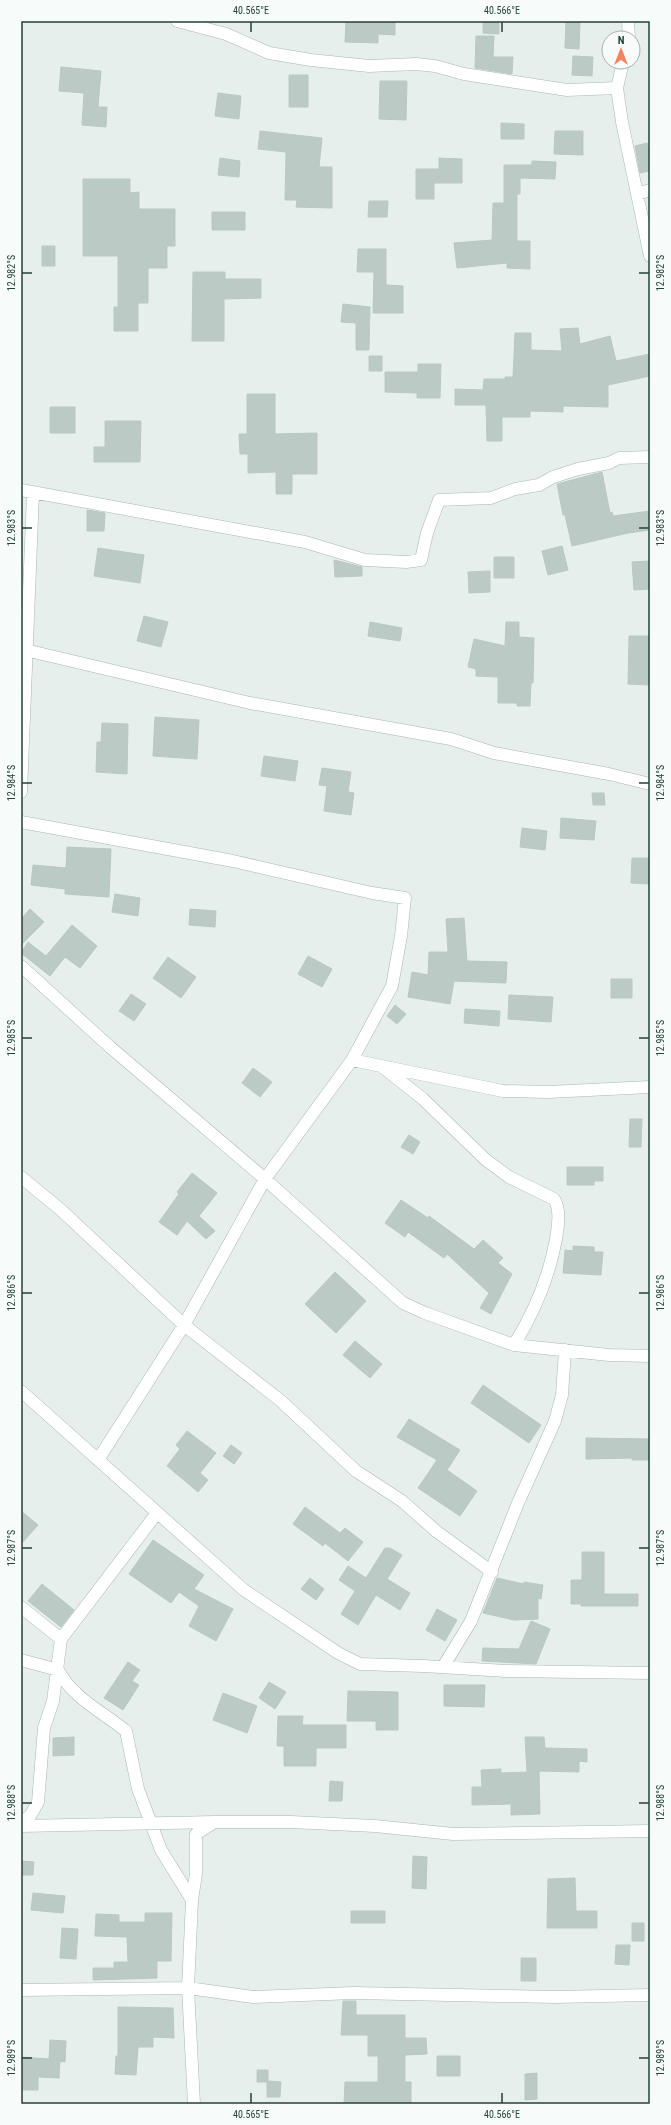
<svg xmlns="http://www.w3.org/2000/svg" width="671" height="2125" font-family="'Roboto Condensed',sans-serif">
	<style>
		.building { fill: #bbcac4; stroke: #b8c9c2 }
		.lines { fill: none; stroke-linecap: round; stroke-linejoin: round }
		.street-casing { stroke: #a8b8b2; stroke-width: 13 }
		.street { stroke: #fff; stroke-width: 12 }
		.ticks { fill: none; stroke: #24423a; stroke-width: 1.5 }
		.neatline { fill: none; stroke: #24423a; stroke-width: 1.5 }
		.ticks-label { font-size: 10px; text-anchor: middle; fill: #24423a }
	</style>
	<rect width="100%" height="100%" fill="#e6efeb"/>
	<path class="building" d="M346,21H395V35L378,34V43L345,42Z
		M483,21H499V34L483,33Z
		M566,21L580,22L579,49L565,48Z
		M476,36H494L493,57H513L512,74L475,68Z
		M573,56L593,57L592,76L572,75Z
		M61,67L101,71L98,107H107L106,127L82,125L84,93L59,91Z
		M289,75H308V107H289Z
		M380,81H407L406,120L379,119Z
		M218,93L241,96L239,119L215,116Z
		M501,123L524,124V139H501Z
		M260,131L322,138L319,167H332V208L296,207L297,200H285L286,152L258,149Z
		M555,131H583V155L554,154Z
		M647,143L650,156V171L640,173L635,146Z
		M220,158L240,161L239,177L218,175Z
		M439,158L462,159V183H434V199H416V169H439Z
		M532,161L556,162L555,179L520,178V194H517V241H530V269L507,268V263L457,268L454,243L492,240L493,203H504V165H532Z
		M83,179H130V193L139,192V209H175V246H167V268H148V303H138V331H114V307H118V256H83Z
		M369,201H388L387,217H368Z
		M212,212H245V230H212Z
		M42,246H55V266H42Z
		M358,249H386V285L403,286V313H373L374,272H357Z
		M193,272H225V279H261V298L224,299V341H192Z
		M343,304L370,307L369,350H356V323L341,322Z
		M578,328L580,344L610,336L616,361L650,354V376L608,385V407L563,406V412L530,411V417H502V441H487L486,405H455V389L483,390L484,379H505V377H513L515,333H531V350L562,351L560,329Z
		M369,356H382V371H369Z
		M418,364H441L440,398H417V393L385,392V372H418Z
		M247,394H275V434L317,433V474H292V494H276V472L248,473V454H240L239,434H247Z
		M50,407H75V433H50Z
		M105,421H141L140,462H94V447H105Z
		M602,472L610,513L612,512L613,516L650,511V530L628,533L572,546L565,515H563L557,484Z
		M87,510L105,513L104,531H87Z
		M562,546L568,570L548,575L542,551Z
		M98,548L144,555L140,583L94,576Z
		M494,557H514V578H494Z
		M334,560L362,567V576L335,577Z
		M650,561V589L634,590L632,562Z
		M490,571V592L469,593L468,572Z
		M144,616L168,622L161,647L137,641Z
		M370,622L402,628L400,641L368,636Z
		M506,622H519V637L534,638L533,683H531L530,706H517V703H498V677L476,676V669L468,667L474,639L505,646Z
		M629,636H650V685L628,684Z
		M155,717L199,720L197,759L153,756Z
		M102,723L128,724L127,774L96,772L97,742H101Z
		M264,756L298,761L295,781L261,776Z
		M322,768L351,772L348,792L354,793L351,815L324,811L327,786L319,785Z
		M592,793H604L605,805H593Z
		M561,818L596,821L594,840L560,838Z
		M522,828L547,831L545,850L520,847Z
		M67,847L111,849L109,897L65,894V889L31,885L33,865L66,868Z
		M632,858H650V884L631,883Z
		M115,894L140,898L138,916L112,912Z
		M30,909L44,922L21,945V919Z
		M190,909L216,911L215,927L189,925Z
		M464,918L467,961L507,962L506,983L454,981L450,1004L408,997L412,972L428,975L429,952H448L446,919Z
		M72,925L97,946L80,968L65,957L50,976L21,953L28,942L46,956Z
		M308,956L332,969L322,987L298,974Z
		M168,957L196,977L181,998L153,978Z
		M611,979H632V998H611Z
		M131,994L146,1004L134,1021L119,1011Z
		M509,995L553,997L551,1022L508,1019Z
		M395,1005L406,1014L397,1024L387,1016Z
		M465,1009L500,1011L499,1026L464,1023Z
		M253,1068L272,1082L260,1097L242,1083Z
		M630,1119H642L641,1147H629Z
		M409,1135L420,1142L413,1154L401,1147Z
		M567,1167H603V1181H594V1185H567Z
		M192,1173L217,1193L199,1216L215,1231L206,1239L187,1221L177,1235L159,1222L179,1194L177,1192Z
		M401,1200L428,1218L429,1216L474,1249L483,1240L503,1258L498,1263L512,1274L491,1314L480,1308L489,1293L447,1254L444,1258L408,1232L405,1237L385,1223Z
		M573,1246L594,1247V1252H603L601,1275L563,1273L565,1250L573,1251Z
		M335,1272L366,1301L336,1333L305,1304Z
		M355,1341L382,1364L370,1378L343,1355Z
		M483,1385L541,1425L529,1443L471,1403Z
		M409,1419L460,1450L447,1470L477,1491L460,1516L418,1488L437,1460L397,1437Z
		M187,1431L216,1453L200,1473L208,1480L198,1492L167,1466L180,1449L176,1445Z
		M586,1438L650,1439V1460H632V1458L586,1459Z
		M231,1445L242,1453L234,1464L223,1456Z
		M305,1507L340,1533L345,1528L363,1542L348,1561L325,1543L323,1546L293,1524Z
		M21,1511L38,1525L21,1544Z
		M153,1540L204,1575L194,1589L233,1609L216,1641L189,1626L199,1606L179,1592L171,1603L129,1574Z
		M385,1548H390L402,1555L387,1579L410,1593L400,1610L376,1595L358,1625L341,1614L355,1591L339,1580L348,1566L366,1578Z
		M582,1552H604V1594H638V1606H581V1604H571V1580H582Z
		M310,1578L324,1589L316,1600L301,1589Z
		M497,1578L524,1584V1582L543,1585L541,1599L538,1598V1619L514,1620L483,1613Z
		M42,1584L74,1610L61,1627L28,1601Z
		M437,1609L457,1620L445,1641L426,1630Z
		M531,1621L550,1629L536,1664L482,1661L483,1648L519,1649Z
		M128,1662L140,1670L132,1681L139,1685L123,1710L104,1698Z
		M269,1682L286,1692L275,1709L259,1698Z
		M444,1685H485L484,1707L444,1706Z
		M348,1691L398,1692V1730H376V1721H347Z
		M223,1693L257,1706L247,1733L213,1720Z
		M278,1716H303L302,1725H346V1748H316V1766H284V1746H277Z
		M74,1737V1755L53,1756V1738Z
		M525,1737H544L545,1748L587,1749V1762L579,1761V1772L539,1771L540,1814L511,1815V1804L472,1805V1787H482L481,1770L501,1769V1773L527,1772Z
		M330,1781L343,1782L342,1801H329Z
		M413,1856L427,1857L426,1889L412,1888Z
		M22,1861L34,1862L33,1875H22Z
		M575,1878L576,1911H597V1928H547L548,1879Z
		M33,1893L65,1896L63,1913L31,1910Z
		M351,1911H385V1923H351Z
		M145,1913H172L171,1961H157V1978L93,1980V1968H114V1962H128L127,1937L95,1936L96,1914L119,1915V1922H145Z
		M632,1923H644V1941H632Z
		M62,1928L78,1929L76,1959L60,1958Z
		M616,1945H630L629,1965L615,1964Z
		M521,1958H536V1981H521Z
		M343,2001H356V2015H405V2038H426L427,2054L405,2055V2082H411V2104H344L345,2082H378V2056H368V2035H341Z
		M118,2007L173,2008L174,2038L153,2037V2047H138L136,2075L115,2074L116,2056H118Z
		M50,2040L66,2041L65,2062L60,2061L59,2078L38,2077V2090H22L21,2057L49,2059Z
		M437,2056H460V2076H437Z
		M257,2070H268V2081L281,2082L280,2097H267V2082H257Z
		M537,2073V2099L525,2100V2074Z"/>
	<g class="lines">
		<defs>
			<path id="street" d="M177,21L226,34L269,53L311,60L369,66L416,64L435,66L464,74L567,90L617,88
				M628,21L629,38
				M623,62L617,88L622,122L650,256
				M637,194L650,190
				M21,490L305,542L365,560L406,562L421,560L427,533L439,500L491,498L515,489L539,485L553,477L578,469L609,463L619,458L650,457
				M21,649L250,703L451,739L494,753L609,774L650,784
				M21,792L33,493
				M21,822L233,861L372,893L405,898L401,936L392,986L352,1060
				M21,966L110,1047L265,1179L403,1303L425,1313L514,1345L609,1355L650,1356
				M384,1068L423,1099L486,1160L509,1177L554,1199C561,1210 558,1226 556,1239C549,1278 535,1311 514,1345
				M21,1177L61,1210L184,1325L281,1401L356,1471L402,1501L436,1531L492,1572
				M21,1391L244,1590L338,1653L360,1664L423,1666L506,1671L650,1673
				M98,1460L184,1325L265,1179L352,1060L503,1091L548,1092L650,1087
				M21,1607L61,1639
				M21,1660L58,1670C73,1698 101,1711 126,1731L138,1789L161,1850L192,1900L188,1988L194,2104
				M443,1667L471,1621L518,1503L555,1421L562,1395L565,1350
				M21,1822L30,1816L38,1802L44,1728L53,1701L61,1639L157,1513
				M21,1826L216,1822H291L375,1826L453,1834L650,1831
				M192,1900L196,1874V1834L213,1823
				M21,1990L188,1988L253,1997L353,1993L554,1997L650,1995"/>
		</defs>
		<use href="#street" class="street-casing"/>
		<use href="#street" class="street"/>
	</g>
	<path class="ticks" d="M251,22V32M502,22V32M22,273H32M639,273H649M22,528H32M639,528H649M22,783H32M639,783H649M22,1038H32M639,1038H649M22,1293H32M639,1293H649M22,1548H32M639,1548H649M22,1803H32M639,1803H649M22,2058H32M639,2058H649M251,2093V2103M502,2093V2103"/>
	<rect width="671" height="2125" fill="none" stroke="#f7fbf9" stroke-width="44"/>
	<g transform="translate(621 50)"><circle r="19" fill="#f7fbf9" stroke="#a3b1ad"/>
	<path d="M0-3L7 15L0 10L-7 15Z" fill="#f4845f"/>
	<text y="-6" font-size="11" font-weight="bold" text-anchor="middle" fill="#24423a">N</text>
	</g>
	<rect x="22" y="22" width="627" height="2081" class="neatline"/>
	<g class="ticks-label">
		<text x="251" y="14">40.565°E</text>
		<text x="502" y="14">40.566°E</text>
		<text transform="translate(11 273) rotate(-90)" y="4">12.982°S</text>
		<text transform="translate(660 273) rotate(-90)" y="4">12.982°S</text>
		<text transform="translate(11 528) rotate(-90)" y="4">12.983°S</text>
		<text transform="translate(660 528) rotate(-90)" y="4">12.983°S</text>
		<text transform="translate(11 783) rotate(-90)" y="4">12.984°S</text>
		<text transform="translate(660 783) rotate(-90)" y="4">12.984°S</text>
		<text transform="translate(11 1038) rotate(-90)" y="4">12.985°S</text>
		<text transform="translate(660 1038) rotate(-90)" y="4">12.985°S</text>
		<text transform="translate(11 1293) rotate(-90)" y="4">12.986°S</text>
		<text transform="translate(660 1293) rotate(-90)" y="4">12.986°S</text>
		<text transform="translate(11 1548) rotate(-90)" y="4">12.987°S</text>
		<text transform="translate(660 1548) rotate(-90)" y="4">12.987°S</text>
		<text transform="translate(11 1803) rotate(-90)" y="4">12.988°S</text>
		<text transform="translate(660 1803) rotate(-90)" y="4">12.988°S</text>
		<text transform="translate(11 2058) rotate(-90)" y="4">12.989°S</text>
		<text transform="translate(660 2058) rotate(-90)" y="4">12.989°S</text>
		<text x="251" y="2118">40.565°E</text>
		<text x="502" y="2118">40.566°E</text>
	</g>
</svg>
